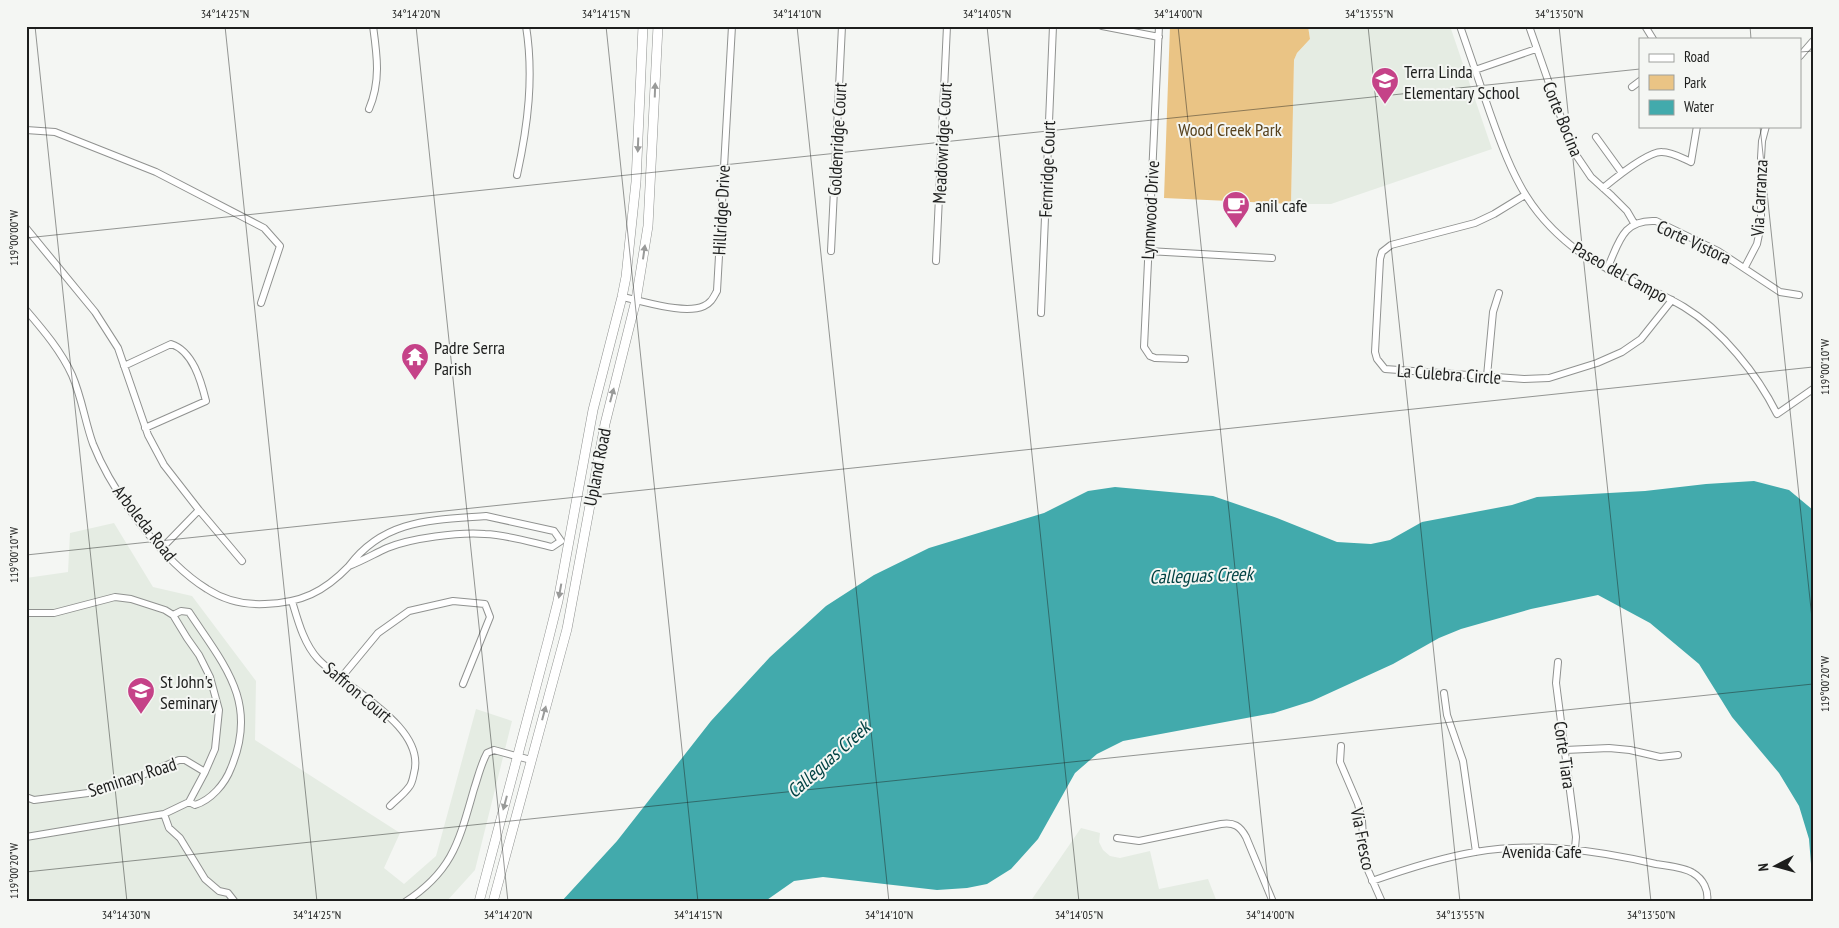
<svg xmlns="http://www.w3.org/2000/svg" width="1839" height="928" font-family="'PT Sans Narrow',sans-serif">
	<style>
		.built { fill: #e5ece3 }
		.green { fill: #eac485 }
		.water { fill: #42aaac }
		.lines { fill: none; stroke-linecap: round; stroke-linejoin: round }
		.street-casing { stroke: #909290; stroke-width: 8 }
		.secondary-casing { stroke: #909290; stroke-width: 10 }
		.street { stroke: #fff; stroke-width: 6 }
		.secondary { stroke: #fff; stroke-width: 9 }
		.oneway { fill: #999a99 }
		.ticks { fill: none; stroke: #1d1e1d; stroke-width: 1; stroke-opacity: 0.45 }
		.labels { text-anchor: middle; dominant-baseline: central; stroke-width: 4; stroke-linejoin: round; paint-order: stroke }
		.poi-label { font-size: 18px; fill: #1d1e1d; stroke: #f4f6f3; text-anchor: start }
		.street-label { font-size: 18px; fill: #1d1e1d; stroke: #f4f6f3 }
		.park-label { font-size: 18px; fill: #57421e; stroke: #f4f6f3 }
		.water-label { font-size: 19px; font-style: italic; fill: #004243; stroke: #f4f6f3 }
		.neatline { fill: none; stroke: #1d1e1d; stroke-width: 2 }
		.ticks-label { font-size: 12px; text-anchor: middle; fill: #1d1e1d }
	</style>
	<rect width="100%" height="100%" fill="#f4f6f3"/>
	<path class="built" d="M1308,26H1450L1492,149L1331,204H1291L1294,60L1297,53L1310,39Z
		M114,523L153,587L192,596L256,681L255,740L400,833L384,868L404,884L436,856L476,709L512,721L475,870L446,902H438L435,900L430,902H26V578L68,572L70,533Z
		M1081,828L1100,833L1099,842L1103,850L1110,856L1120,858L1150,851L1159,889L1208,879L1217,902H1030Z"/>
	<path class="green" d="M1170,26H1308L1310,39L1297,53L1294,60L1291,204L1164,198Z"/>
	<path class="water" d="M1754,481L1789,490L1813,510V889L1809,839L1799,806L1779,773L1732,717L1699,664L1650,623L1598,595L1531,609L1461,629L1439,638L1393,664L1312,701L1274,713L1123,741L1097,754L1075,773L1038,839L1011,869L987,884L967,888L937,890L823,877L794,881L764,902H561L617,841L711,721L770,657L826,606L874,575L929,548L1044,513L1088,491L1115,487L1213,496L1277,518L1337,542L1371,544L1390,540L1422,522L1512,505L1537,497L1645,491L1706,484Z"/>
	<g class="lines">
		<defs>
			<path id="street" d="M1102,26L1159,37
				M1159,26L1144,347L1150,356L1155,358L1185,359
				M1460,26C1470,55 1480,84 1490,113C1513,178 1530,220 1591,260C1621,277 1654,289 1684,307C1722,330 1757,374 1777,414L1813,389
				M1529,26L1572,149L1591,177L1612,196L1627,211L1634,223
				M1645,26L1653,39
				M1800,56L1813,41
				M1475,70L1536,49
				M1632,87L1640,81
				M369,109C381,81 377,55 373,26
				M26,130L55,132L156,172L264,228L280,246L261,303
				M1596,137L1622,173
				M517,175C528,125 534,76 526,26
				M1603,188C1614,179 1648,151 1662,152C1672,152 1682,158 1691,162L1697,126
				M1525,195L1494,214L1475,223L1391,245L1382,252L1380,259L1375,352L1377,359L1385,369L1524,379L1549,378L1597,363L1622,352L1641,339L1672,300
				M26,228L95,312L118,348L148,435L164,465L199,510L161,549
				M831,251L842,26
				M1148,251L1272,258
				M936,261L947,26
				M1745,267L1757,244L1761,225V158L1762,141L1766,126
				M1607,269C1619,243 1622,219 1656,221L1718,251L1780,292L1799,295
				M622,297C644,301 684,315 704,306C711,303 713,298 717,291L732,26
				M26,310C44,331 61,351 72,375C82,398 85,422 93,444C112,492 163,562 207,589C224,600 245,605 265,604C301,603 324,592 349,566
				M1041,313L1053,26
				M124,366L171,344C193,351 201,381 206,401L145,428
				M1487,376L1493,312L1499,293
				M199,510L242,561
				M486,516L554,531L561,541L552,547C530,542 508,535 485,534C459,532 411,538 387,548C374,554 362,561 349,566C384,519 432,520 486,516Z
				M292,601C298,621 304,644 318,659C345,688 427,726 414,773C413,778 412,784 409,787C404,794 396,800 390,806
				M26,613H54L115,597L131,599L165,610L173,615L187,638L199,655L210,677L219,710L215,749L205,772
				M173,615L181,611L189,612C224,665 259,702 231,768C225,784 211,800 195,805L189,802
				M1558,662L1556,683L1576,837L1575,848
				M340,679L378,633L409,611L453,601L485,604L490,617L463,684
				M1444,693L1447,715L1463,761L1476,852
				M1341,746L1340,762L1358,804L1362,821L1364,853L1367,868L1382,902
				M1565,750L1609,748L1630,750L1660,757L1678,755
				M26,797L34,800L88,793L130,780L179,760H185L205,772L189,802L164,814L26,837
				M164,814L169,828L180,838L205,879L219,891L228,893L235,902
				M1117,838L1139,841L1221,824C1234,822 1240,826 1246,837L1273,902
				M1372,881C1406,869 1440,858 1475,852C1537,842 1596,850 1656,864C1667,866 1684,867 1693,873C1703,879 1709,890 1707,902
				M405,902C453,871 459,841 474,789C478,777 481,764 487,753L494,750L531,760"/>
			<path id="secondary" d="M479,902L548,641L558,601L593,410L622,297L626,277L636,182L643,26
				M493,902L567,629L605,424L636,300L648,226L658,26"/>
		</defs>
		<use href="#street" class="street-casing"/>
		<use href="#secondary" class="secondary-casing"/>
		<use href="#street" class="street"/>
		<use href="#secondary" class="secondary"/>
	</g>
	<defs><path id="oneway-solid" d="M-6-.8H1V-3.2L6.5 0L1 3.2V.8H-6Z" transform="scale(1.25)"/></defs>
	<g class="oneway">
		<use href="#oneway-solid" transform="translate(655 90) rotate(-88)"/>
		<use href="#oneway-solid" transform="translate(638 145) rotate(92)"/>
		<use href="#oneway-solid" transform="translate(644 252) rotate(-82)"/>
		<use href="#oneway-solid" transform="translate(612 395) rotate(-75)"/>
		<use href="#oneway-solid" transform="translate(560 591) rotate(100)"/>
		<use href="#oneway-solid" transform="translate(544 713) rotate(-75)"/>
		<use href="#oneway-solid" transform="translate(505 803) rotate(105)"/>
	</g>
	<path class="ticks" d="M35,26L127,902M225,26L317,902M416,26L508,902M606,26L698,902M797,26L889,902M987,26L1079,902M1178,26L1270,902M1368,26L1460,902M1559,26L1651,902M1750,26L1751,39M1800,52L1813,51M1760,126L1813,628M26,238L1640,69M26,555L1813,367M26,872L1813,684"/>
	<defs>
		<symbol id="school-pin" viewBox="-11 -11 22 30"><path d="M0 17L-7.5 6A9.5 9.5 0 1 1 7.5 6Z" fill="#c54288" stroke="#f4f6f3"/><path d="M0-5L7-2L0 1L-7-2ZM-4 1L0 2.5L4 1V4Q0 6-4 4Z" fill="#fff"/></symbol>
		<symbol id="cafe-pin" viewBox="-11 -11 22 30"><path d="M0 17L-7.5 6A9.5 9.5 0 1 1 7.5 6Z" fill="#c54288" stroke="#f4f6f3"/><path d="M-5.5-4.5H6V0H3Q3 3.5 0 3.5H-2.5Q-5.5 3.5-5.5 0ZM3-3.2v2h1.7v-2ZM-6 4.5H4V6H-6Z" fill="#fff"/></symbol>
		<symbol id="temple-pin" viewBox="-11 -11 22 30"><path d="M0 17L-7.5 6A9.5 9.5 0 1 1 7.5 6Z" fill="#c54288" stroke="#f4f6f3"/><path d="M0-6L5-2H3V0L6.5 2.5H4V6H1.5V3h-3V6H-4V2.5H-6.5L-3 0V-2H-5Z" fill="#fff"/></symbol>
		<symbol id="university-pin" viewBox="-11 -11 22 30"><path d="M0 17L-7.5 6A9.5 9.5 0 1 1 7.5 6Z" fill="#c54288" stroke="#f4f6f3"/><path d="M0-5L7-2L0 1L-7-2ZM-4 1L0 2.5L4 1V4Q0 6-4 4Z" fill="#fff"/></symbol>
	</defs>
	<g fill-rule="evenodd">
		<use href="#school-pin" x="1369" y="65" width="32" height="43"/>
		<use href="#cafe-pin" x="1220" y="189" width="32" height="43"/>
		<use href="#temple-pin" x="399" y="341" width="32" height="43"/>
		<use href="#university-pin" x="125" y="675" width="32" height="43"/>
	</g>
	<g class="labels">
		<g class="poi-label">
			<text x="1404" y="71">Terra Linda<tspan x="1404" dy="21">Elementary School</tspan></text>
			<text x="1255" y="205">anil cafe</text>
			<text x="434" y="347">Padre Serra<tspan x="434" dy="21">Parish</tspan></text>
			<text x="160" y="681">St John's<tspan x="160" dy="21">Seminary</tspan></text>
		</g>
		<g class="street-label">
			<text transform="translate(1563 119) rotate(68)">Corte Bocina</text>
			<text transform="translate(837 139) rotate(-87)">Goldenridge Court</text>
			<text transform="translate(942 143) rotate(-87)">Meadowridge Court</text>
			<text transform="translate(1047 169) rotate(-88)">Fernridge Court</text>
			<text transform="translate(1759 198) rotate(-87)">Via Carranza</text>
			<text transform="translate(721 210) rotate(-87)">Hillridge Drive</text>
			<text transform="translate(1150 210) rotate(-87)">Lynnwood Drive</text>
			<text transform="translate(1694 242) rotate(25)">Corte Vistora</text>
			<text transform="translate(1620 272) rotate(29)">Paseo del Campo</text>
			<text transform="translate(1449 374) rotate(4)">La Culebra Circle</text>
			<text transform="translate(597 467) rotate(-79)">Upland Road</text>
			<text transform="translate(145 523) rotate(52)">Arboleda Road</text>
			<text transform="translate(358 692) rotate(40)">Saffron Court</text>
			<text transform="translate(1565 755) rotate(82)">Corte Tiara</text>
			<text transform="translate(132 777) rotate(-18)">Seminary Road</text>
			<text transform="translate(1363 839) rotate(79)">Via Fresco</text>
			<text x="1542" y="851">Avenida Cafe</text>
		</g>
		<g class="park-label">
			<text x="1230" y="129">Wood Creek Park</text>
		</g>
		<g class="water-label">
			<text transform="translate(1201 575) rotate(-2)">Calleguas Creek</text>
			<text transform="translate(828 759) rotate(-42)">Calleguas Creek</text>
		</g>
	</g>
	<rect width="1839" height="928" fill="none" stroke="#f4f6f3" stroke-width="55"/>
	<rect x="1639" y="38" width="162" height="90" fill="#f4f6f3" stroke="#9ea09d"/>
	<rect x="1649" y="54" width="25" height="8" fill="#ffffff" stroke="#9ea09d"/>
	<text x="1684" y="62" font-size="15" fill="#1d1e1d">Road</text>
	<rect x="1649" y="75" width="25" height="15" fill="#eac485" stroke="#9ea09d"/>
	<text x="1684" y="88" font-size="15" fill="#1d1e1d">Park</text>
	<rect x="1649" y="100" width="25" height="15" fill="#42aaac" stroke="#9ea09d"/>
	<text x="1684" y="112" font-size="15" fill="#1d1e1d">Water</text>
	<g transform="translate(1776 866) rotate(264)" stroke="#f4f6f3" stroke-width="4" paint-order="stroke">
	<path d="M0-4L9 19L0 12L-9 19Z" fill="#1d1e1d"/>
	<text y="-8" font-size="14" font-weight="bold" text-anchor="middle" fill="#1d1e1d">N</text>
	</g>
	<rect x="28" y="28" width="1784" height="872" class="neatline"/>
	<g class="ticks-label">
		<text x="225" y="18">34°14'25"N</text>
		<text x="416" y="18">34°14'20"N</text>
		<text x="606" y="18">34°14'15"N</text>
		<text x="797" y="18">34°14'10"N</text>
		<text x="987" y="18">34°14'05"N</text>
		<text x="1178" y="18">34°14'00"N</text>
		<text x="1369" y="18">34°13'55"N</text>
		<text x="1559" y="18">34°13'50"N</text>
		<text transform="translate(14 238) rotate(-90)" y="4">119°00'00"W</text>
		<text transform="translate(1825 367) rotate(-90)" y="4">119°00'10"W</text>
		<text transform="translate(14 555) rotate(-90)" y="4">119°00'10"W</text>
		<text transform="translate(1825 684) rotate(-90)" y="4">119°00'20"W</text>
		<text transform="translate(14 871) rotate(-90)" y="4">119°00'20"W</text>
		<text x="126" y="919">34°14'30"N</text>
		<text x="317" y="919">34°14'25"N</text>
		<text x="508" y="919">34°14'20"N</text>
		<text x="698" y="919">34°14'15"N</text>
		<text x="889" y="919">34°14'10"N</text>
		<text x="1079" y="919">34°14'05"N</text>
		<text x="1270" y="919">34°14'00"N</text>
		<text x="1460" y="919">34°13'55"N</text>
		<text x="1651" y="919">34°13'50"N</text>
	</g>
</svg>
